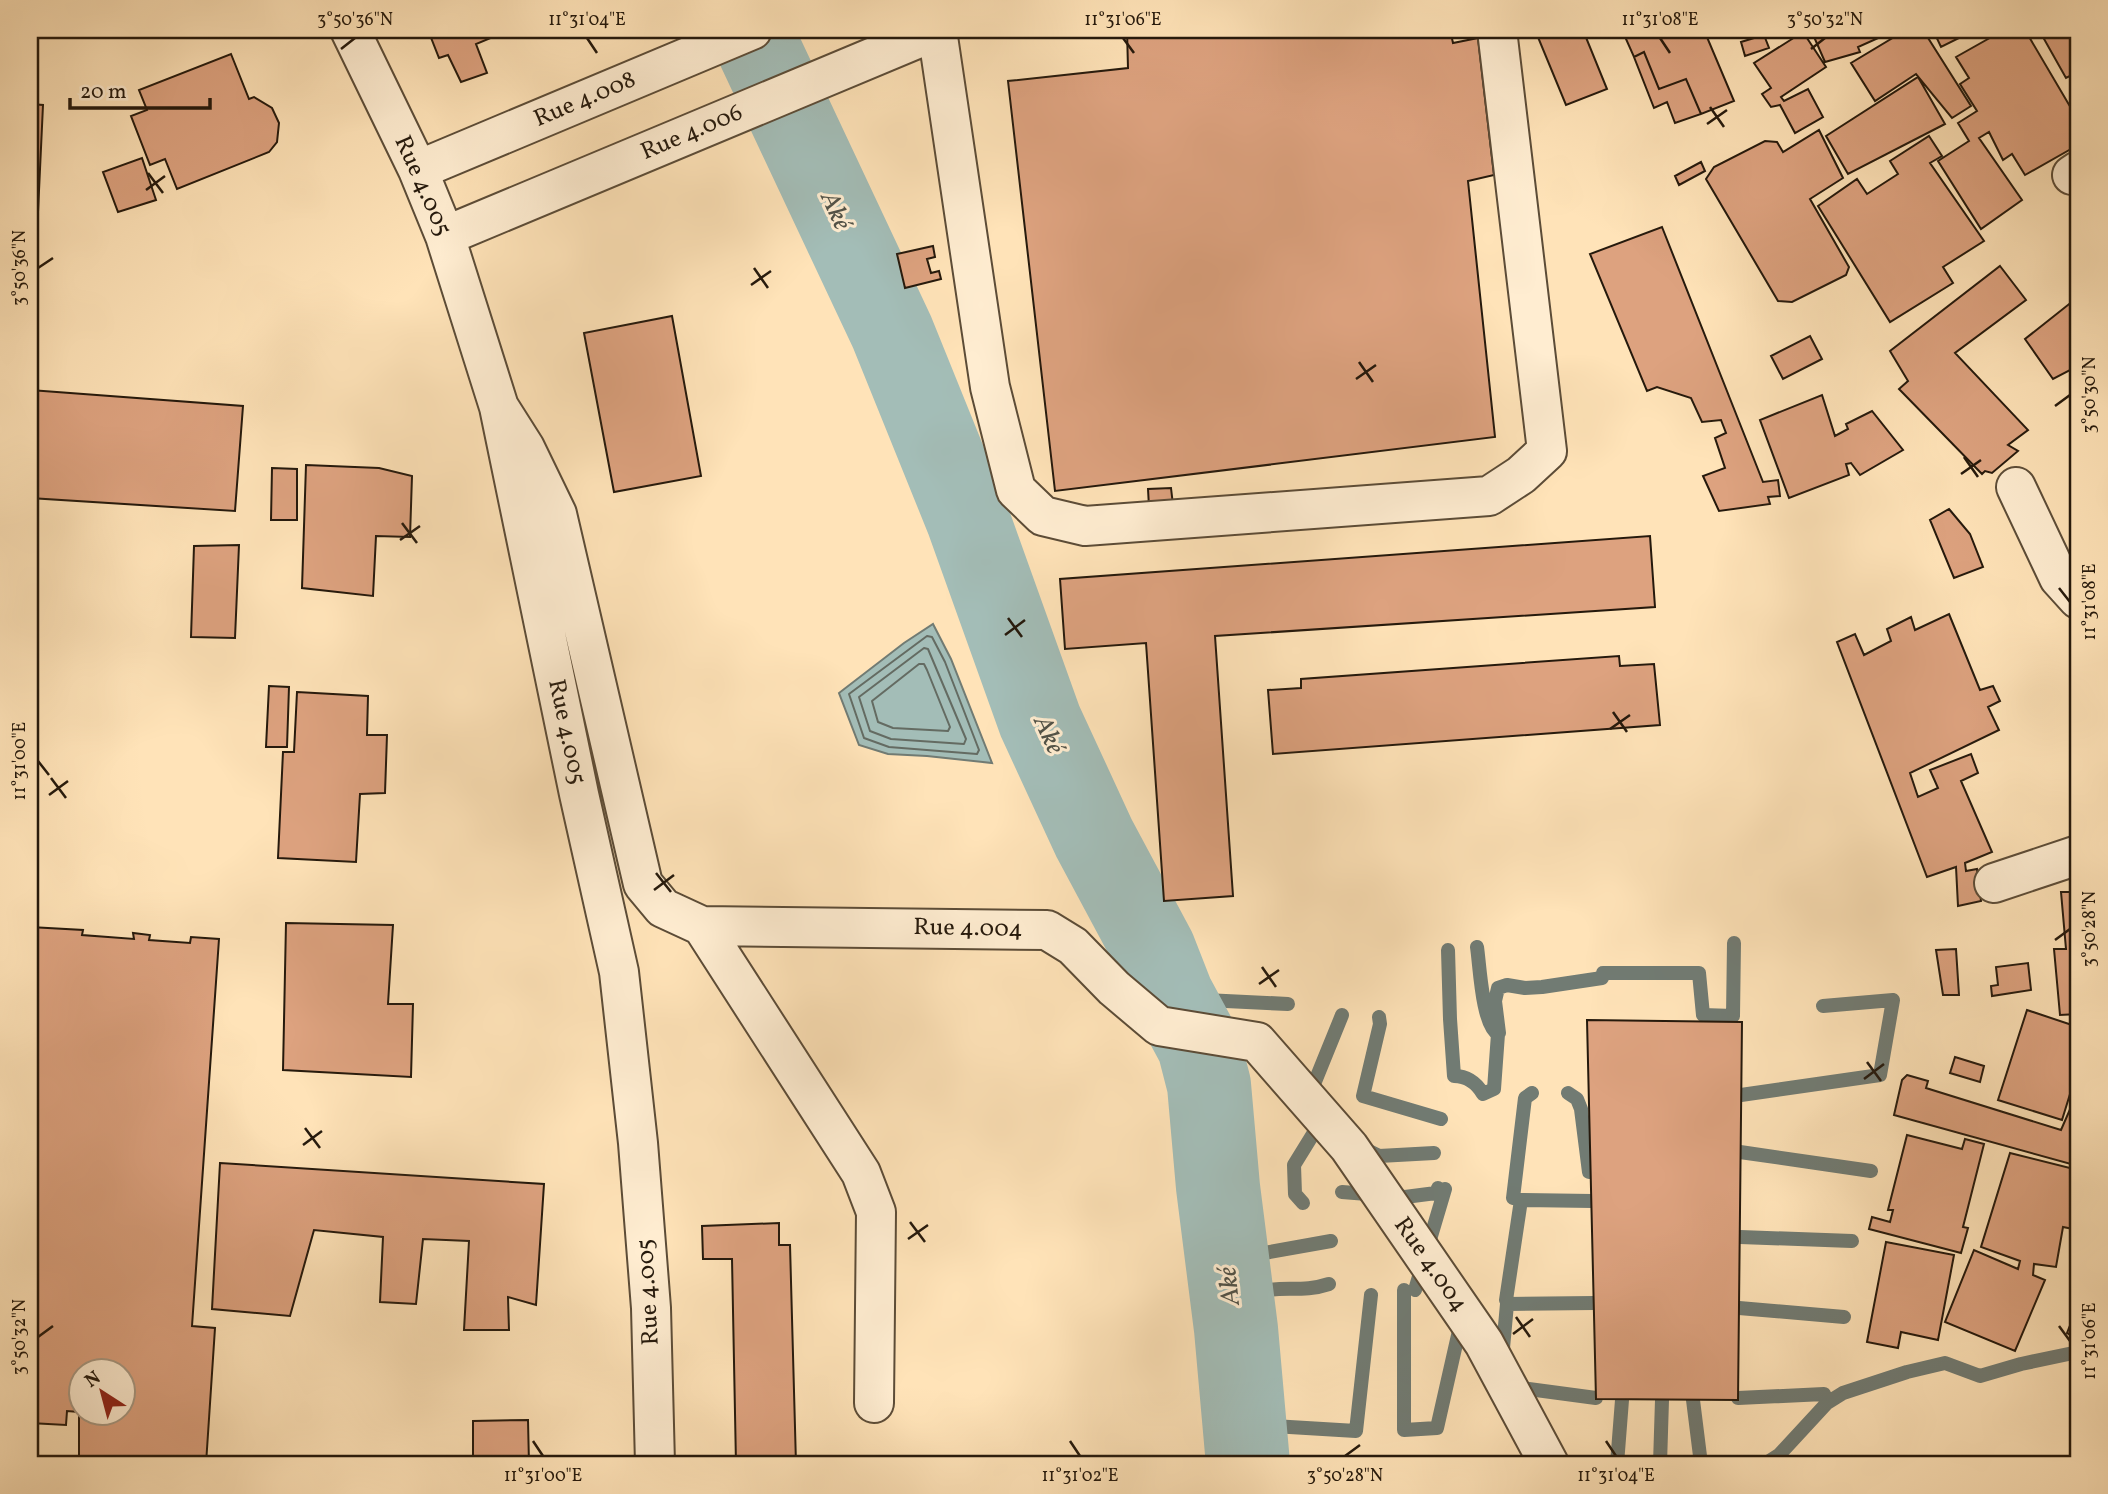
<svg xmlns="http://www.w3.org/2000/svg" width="2108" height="1494" font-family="Vollkorn,serif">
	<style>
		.water { fill: #a3bdb7; stroke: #717b73; stroke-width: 2 }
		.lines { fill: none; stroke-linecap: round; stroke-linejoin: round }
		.shore { stroke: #646b62; stroke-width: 2 }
		.stream { stroke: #717b73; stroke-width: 14 }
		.river { stroke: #a3bdb7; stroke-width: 84 }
		.building { fill: #dda27f; stroke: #25190c; stroke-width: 2; fill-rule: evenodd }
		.minor-casing { stroke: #5c4c37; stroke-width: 42 }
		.minor { stroke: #ffedd1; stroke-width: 38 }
		.ticks { fill: none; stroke: #25190c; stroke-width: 2.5 }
		.labels { text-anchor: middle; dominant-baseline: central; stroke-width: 6; stroke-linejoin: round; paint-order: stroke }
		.street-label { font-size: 24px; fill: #25190c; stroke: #ffedd1 }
		.water-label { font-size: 26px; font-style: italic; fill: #515248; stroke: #ffedd1 }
		.neatline { fill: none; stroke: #25190c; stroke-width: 2.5 }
		.ticks-label { font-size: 18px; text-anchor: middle; fill: #25190c }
	</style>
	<rect width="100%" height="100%" fill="#ffe3b8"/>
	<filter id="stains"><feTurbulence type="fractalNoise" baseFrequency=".00286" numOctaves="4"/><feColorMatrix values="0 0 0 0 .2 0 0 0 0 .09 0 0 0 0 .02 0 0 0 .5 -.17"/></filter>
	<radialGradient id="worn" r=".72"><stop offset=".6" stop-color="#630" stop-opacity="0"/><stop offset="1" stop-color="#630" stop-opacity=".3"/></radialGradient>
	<path class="water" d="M933,624L951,659L992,763L927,756L888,754L859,745L839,693L904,643Z"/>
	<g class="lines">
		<path class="shore" d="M927,636L932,637L945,662L979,750L977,754L889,747L864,738L849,694Z
			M924,648L928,649L966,739L964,744L891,739L870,731L859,697Z
			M919,664H924L927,670L950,727L948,731L893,728L878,722L872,701Z"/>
		<path class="stream" d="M1448,950L1450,1019L1454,1076C1467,1076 1476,1082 1483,1094L1494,1089L1498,1034C1482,1025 1480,967 1477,947
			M1205,1000L1288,1004
			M1379,1017L1380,1024L1363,1096L1441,1119
			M1499,1033L1495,1001L1498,988L1507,985L1525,988L1542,987L1602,978L1603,973H1699L1703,1015L1733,1016L1734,943
			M1300,1078L1314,1084L1342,1015
			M1568,1093L1577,1099L1581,1109L1589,1172
			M1741,1095L1880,1075L1893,1000L1823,1006
			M1363,1148L1379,1156L1434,1153
			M1740,1152L1871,1171
			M1342,1192L1405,1197L1436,1193L1438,1188
			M1513,1198L1525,1098L1532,1093
			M1303,1203L1295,1194L1294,1165L1315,1131
			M1740,1237L1852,1241
			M1253,1255L1331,1241
			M1404,1290V1430L1437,1428L1461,1322
			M1415,1290L1445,1189
			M1257,1292C1282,1285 1302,1293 1329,1284
			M1506,1300L1521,1200L1592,1201
			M1739,1308L1844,1317
			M1502,1359L1507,1304L1594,1303
			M1514,1387L1596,1398
			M1738,1398L1824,1394
			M1693,1400L1701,1464
			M1273,1426L1356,1431L1371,1295
			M1617,1464L1622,1400
			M1660,1464L1662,1400
			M1765,1464L1779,1455L1827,1403L1843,1393L1907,1372L1945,1363L1980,1376L2021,1364L2078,1352"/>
		<path class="river" d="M750,30L892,332L968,520L1040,721L1094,838L1154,950L1172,996L1199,1046L1209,1085L1218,1187L1236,1329L1248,1464"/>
	</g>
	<path class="building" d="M428,30H510L476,44L487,73L461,82L448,55L439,58Z
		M1127,30H1444L1443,35L1451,34L1453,43L1478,38L1494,175L1468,181L1495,437L1055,491L1008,81L1128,68Z
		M1535,30H1583L1607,89L1566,105Z
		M1622,30H1704L1734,101L1701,114L1686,79L1659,89L1644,52L1634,57Z
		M1811,30H1896L1858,47L1860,52L1825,62Z
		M1906,30H1923L1971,106L1952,118L1916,74L1875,101L1851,63Z
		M1933,30H1975L1941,47Z
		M2004,30H2025L2078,120V145L2025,175L2012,154L2003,160L1989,132L1979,138L2022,200L1981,229L1938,161L1969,141L1958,123L1977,111L1960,84L1969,78L1956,57Z
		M2039,30H2078V72L2066,78Z
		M1803,32L1826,67L1781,97L1784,101L1808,89L1823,117L1795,133L1780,105L1771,107L1762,94L1771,88L1754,63Z
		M1764,35L1769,48L1745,56L1741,42Z
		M1644,52L1659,89L1686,79L1701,114L1675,123L1667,102L1654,108L1634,57Z
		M231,54L249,99L254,97L272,108L279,123L277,142L269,152L177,189L165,159L150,165L131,116L147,110L139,90Z
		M1918,77L1945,124L1848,174L1826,136Z
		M30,104L43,105L35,276H30Z
		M1819,130L1843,178L1810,199L1849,267L1846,275L1792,302L1778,301L1706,179L1714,167L1765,141L1777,142L1783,152Z
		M1929,136L1942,156L1930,163L1984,241L1943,267L1953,283L1890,322L1818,206L1857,179L1867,194L1898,174L1890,161Z
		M142,158L156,200L118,212L103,172Z
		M1701,162L1705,171L1679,185L1675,176Z
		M1662,227L1763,482L1778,480L1780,496L1768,497L1770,504L1719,511L1703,476L1725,468L1715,438L1726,433L1721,420L1702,422L1691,398L1657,387L1647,391L1590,254Z
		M933,246L935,257L927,259L931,273L939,271L941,279L905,288L897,254Z
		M2000,266L2026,300L1955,353L2028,430L2008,445L2018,451L1992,473L1985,471L1982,474L1899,389L1908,381L1890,351Z
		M2078,297V366L2053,379L2025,339Z
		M672,316L701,476L614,492L584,333Z
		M1810,336L1822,359L1783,379L1771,356Z
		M30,390L243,406L235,511L30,498Z
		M1822,395L1835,436L1848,429L1846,424L1872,411L1903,450L1860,475L1851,463L1846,464L1849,475L1789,498L1760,420Z
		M306,465L379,468L412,476L410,537L376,536L373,596L302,588Z
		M272,468L297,469V520H271Z
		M1171,488L1173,505L1149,507L1148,489Z
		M1949,509L1970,534L1983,567L1954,578L1930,520Z
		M1650,536L1655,607L1215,636L1233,896L1164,901L1146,643L1065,649L1060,579Z
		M239,545L235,638L191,637L194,546Z
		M1949,614L1980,690L1993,686L2000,701L1988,707L1999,730L1910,773L1918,797L1938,788L1930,770L1971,754L1978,773L1961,781L1992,852L1965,863L1966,871L1977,869L1981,901L1958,906L1956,867L1927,877L1837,642L1855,634L1864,655L1891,641L1887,629L1911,617L1915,630Z
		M1619,656L1620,666L1654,664L1660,725L1273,754L1268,690L1301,688V679Z
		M269,686L289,687L287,747H266Z
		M297,692L368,696L367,735H387L385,793L360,794L356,862L278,858L283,752H294Z
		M2061,892H2078V1014L2060,1015L2054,949H2066Z
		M286,923L393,925L388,1004H413L411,1077L283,1070Z
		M30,927L83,930L82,935L134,939L133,933L150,935L149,940L190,943L191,937L219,939L192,1326L215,1328L206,1464H79V1412L67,1411L66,1425L30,1423ZM80,1372H122V1414H80Z
		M1956,949L1959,995H1943L1936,950Z
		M2028,963L2031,990L1992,996L1991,986L1998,985L1996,967Z
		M2027,1010L2078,1027V1068L2062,1120L1998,1100Z
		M1587,1020L1742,1022L1738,1400L1596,1399Z
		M1955,1057L1984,1066L1980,1082L1950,1073Z
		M1907,1075L1928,1081L1926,1088L2061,1130L2078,1091V1166L1894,1115L1902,1080Z
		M1907,1135L1962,1149L1965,1139L1984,1144L1963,1227L1968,1228L1961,1253L1869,1229L1872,1217L1890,1222L1893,1210H1888Z
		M2010,1153L2078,1170V1230L2063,1227L2056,1267L2034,1264L2033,1275L2045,1280L2015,1351L1945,1322L1974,1250L2018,1269L2020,1261L1981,1247Z
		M220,1163L544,1184L536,1305L508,1297L509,1330H464L469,1241L423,1239L416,1304L380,1302L383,1237L314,1230L290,1316L212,1309Z
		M779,1223V1245H790L796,1464H736L732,1259H703L702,1226Z
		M1886,1242L1954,1255L1938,1340L1901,1332L1898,1348L1867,1342Z
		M2078,1305V1339L2067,1333Z
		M528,1420L529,1464H473V1421Z"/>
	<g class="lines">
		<defs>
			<path id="minor" d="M350,30L418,170L445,236L499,407L579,794L619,972L638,1143L651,1308L655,1464
				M937,30L990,387L1016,490L1043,516L1085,526L1489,496L1521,475L1547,451L1497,30
				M418,170L752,30
				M2072,175L2078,171
				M445,236L938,30
				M499,407L525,448L557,514L643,884L663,908L702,926L1047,930L1073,946L1114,988L1159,1026L1257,1042L1349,1147L1484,1343L1549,1464
				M2016,487L2059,578L2078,599
				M1994,883L2078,855
				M702,926L861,1173L876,1212L874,1403"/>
		</defs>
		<use href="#minor" class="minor-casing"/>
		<use href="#minor" class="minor"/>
	</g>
	<path class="ticks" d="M587,38L597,53M1123,38L1134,53M1660,38L1670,53M341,49L355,38M1811,49L1825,38M1710,107L1724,127M1707,124L1727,110M148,173L163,193M146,190L165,176M38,268L53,258M754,268L768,288M751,285L771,271M1359,362L1373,382M1356,379L1376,365M2055,406L2070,395M1964,457L1978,477M1961,474L1981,460M402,523L417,543M400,540L420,526M2059,588L2070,602M1008,618L1022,637M1005,635L1025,620M1613,712L1627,732M1610,729L1630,715M38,761L49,775M51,778L66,798M49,795L68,781M656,873L671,892M654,890L674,875M2055,940L2070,929M1262,967L1276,987M1259,984L1279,970M1867,1062L1881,1081M1864,1079L1884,1064M305,1128L320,1148M303,1145L322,1131M910,1222L925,1242M908,1239L928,1225M1516,1317L1530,1337M2059,1326L2070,1341M1513,1334L1533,1319M38,1337L53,1326M533,1441L543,1456M1070,1441L1080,1456M1606,1441L1616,1456M1345,1456L1360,1445"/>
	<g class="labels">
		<g class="street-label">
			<text transform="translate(585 100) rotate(-23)">Rue 4.008</text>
			<text transform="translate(692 133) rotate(-23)">Rue 4.006</text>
			<text transform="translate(422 186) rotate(66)">Rue 4.005</text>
			<text transform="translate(566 732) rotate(78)">Rue 4.005</text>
			<text transform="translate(968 929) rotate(1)">Rue 4.004</text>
			<text transform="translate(1430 1265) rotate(55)">Rue 4.004</text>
			<text transform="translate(649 1292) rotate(-93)">Rue 4.005</text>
		</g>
		<g class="water-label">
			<text transform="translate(835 211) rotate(65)">Aké</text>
			<text transform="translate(1048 735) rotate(65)">Aké</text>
			<text transform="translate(1230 1286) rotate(-96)">Aké</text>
		</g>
	</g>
	<rect width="2108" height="1494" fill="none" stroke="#ffe3b8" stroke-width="77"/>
	<g transform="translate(102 1392) rotate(324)"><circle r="33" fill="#ffedd1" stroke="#a89882" stroke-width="2"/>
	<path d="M0-5L12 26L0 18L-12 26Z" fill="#8f2418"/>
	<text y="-10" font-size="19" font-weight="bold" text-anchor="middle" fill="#25190c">N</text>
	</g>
	<path d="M70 98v10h140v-10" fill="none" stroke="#25190c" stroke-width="3.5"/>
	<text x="80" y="98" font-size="21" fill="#25190c" stroke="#ffedd1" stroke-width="5" paint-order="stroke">20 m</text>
	<rect x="38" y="38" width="2032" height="1418" class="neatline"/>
	<g class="ticks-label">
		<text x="355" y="25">3°50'36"N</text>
		<text x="587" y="25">11°31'04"E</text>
		<text x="1123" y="25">11°31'06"E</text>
		<text x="1660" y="25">11°31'08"E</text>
		<text x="1825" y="25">3°50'32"N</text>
		<text transform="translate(19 268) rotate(-90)" y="6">3°50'36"N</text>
		<text transform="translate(2089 395) rotate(-90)" y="6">3°50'30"N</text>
		<text transform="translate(2089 602) rotate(-90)" y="6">11°31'08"E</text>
		<text transform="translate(19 761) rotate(-90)" y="6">11°31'00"E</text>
		<text transform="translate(2089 929) rotate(-90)" y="6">3°50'28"N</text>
		<text transform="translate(19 1337) rotate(-90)" y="6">3°50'32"N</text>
		<text transform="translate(2089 1341) rotate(-90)" y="6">11°31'06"E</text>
		<text x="543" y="1481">11°31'00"E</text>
		<text x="1080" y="1481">11°31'02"E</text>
		<text x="1345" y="1481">3°50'28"N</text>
		<text x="1616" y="1481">11°31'04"E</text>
	</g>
	<rect width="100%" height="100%" filter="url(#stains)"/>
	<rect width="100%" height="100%" fill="url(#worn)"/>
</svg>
